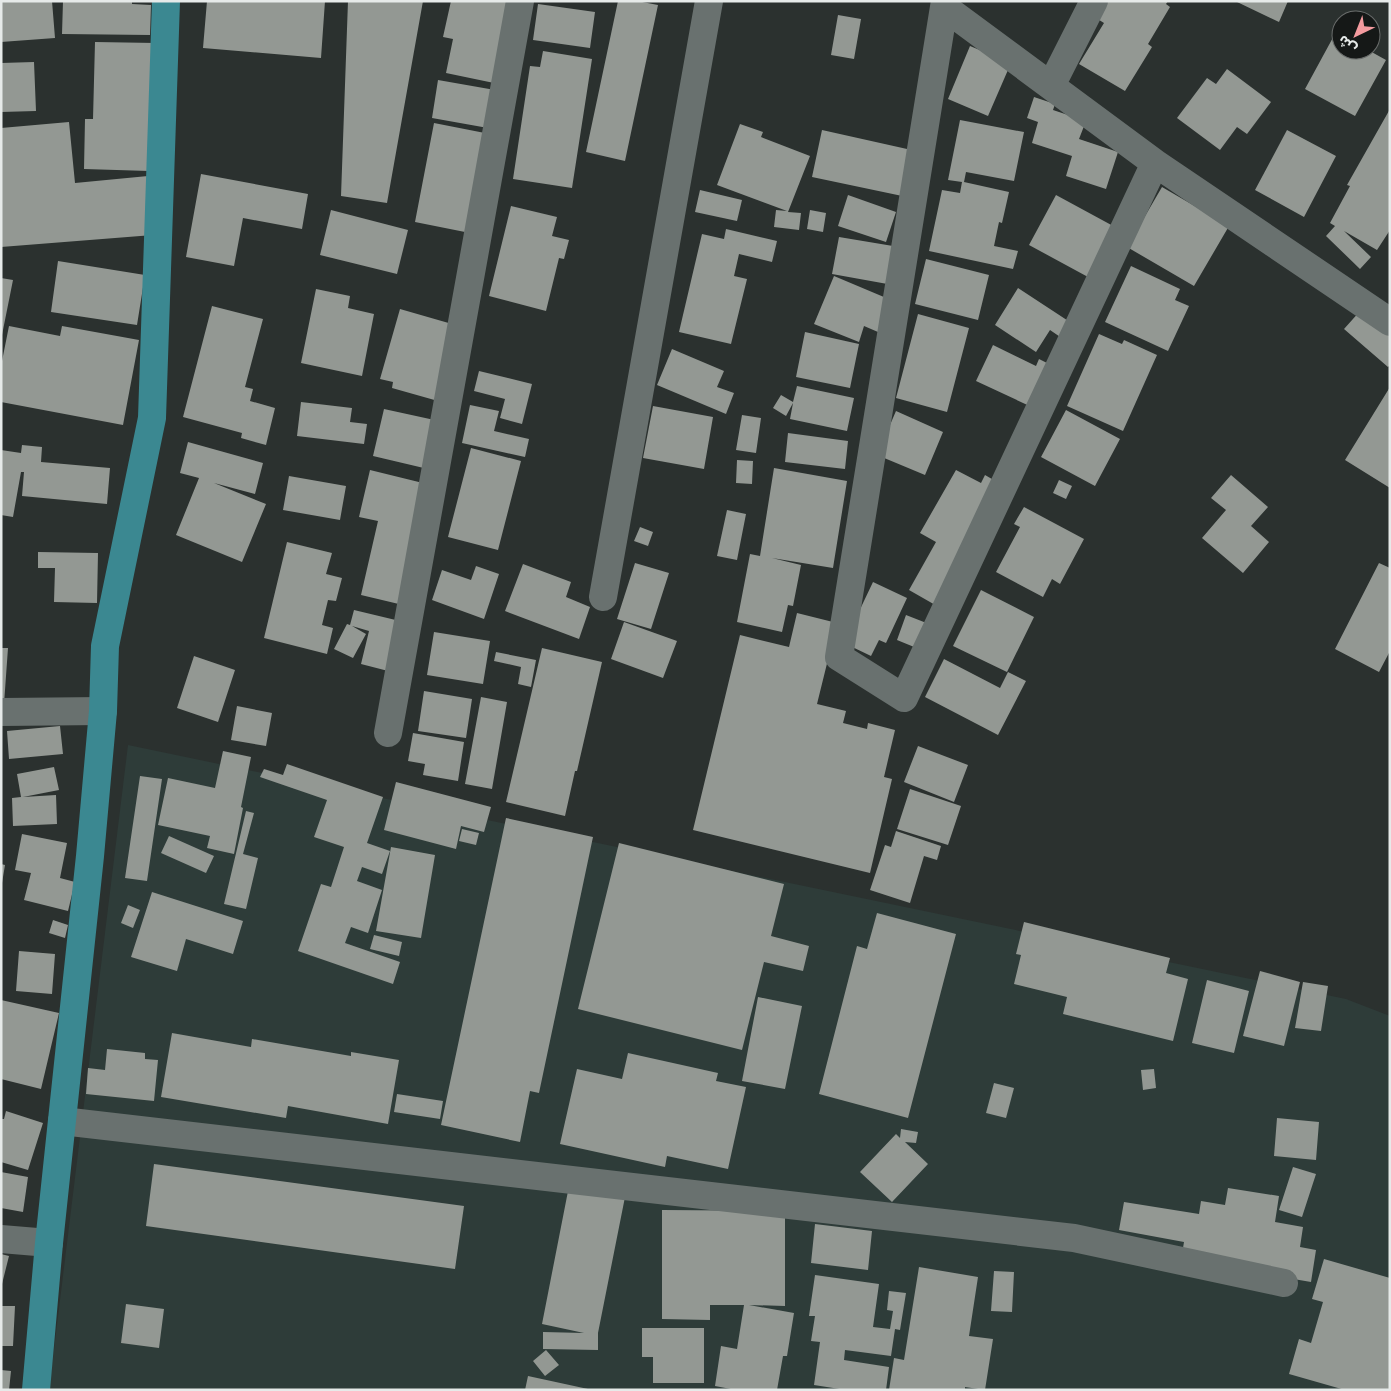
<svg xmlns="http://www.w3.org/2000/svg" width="1391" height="1391" font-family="'Asap Condensed','Noto Sans Arabic',sans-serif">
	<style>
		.built { fill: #2e3c39 }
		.building { fill: #939893 }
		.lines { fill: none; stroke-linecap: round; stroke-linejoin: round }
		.minor { stroke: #69716f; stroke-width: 28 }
		.major { stroke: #3b8891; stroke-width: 28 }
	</style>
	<rect width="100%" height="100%" fill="#2b312f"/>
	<path class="built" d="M128,745L1346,999L1390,1016V1390H49Z"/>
	<path class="building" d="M1,1H52L55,38L1,42Z
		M63,1H132V4L151,5L150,35L62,34Z
		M207,1H325L321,58L203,48Z
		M348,1H423L387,203L341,196Z
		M451,1H511L494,83L446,73L453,39L443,37Z
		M618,1H637L658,5L625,161L586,152Z
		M1106,1H1168L1166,4L1170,7L1148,44L1152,47L1125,91L1079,64L1104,23L1096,18Z
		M1235,1H1288L1279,22Z
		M538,4L595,12L590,48L533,40Z
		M838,15L861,19L854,59L831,55Z
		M1336,32L1341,35V50H1368L1386,60L1355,116L1305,89Z
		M95,42L156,43L149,171L84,169L85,119H93Z
		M970,46L1011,63L988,116L948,99Z
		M543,51L592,59L572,188L513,179L530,66L540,67Z
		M34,62L36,111L1,112V63Z
		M1227,69L1271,102L1247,134L1237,127L1220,150L1177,118L1207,78L1216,84Z
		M438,80L495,90L488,128L432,118Z
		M1034,97L1055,104L1053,110L1086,121L1079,139L1118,152L1106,189L1066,176L1072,156L1032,143L1038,122L1027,118Z
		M1390,109V230L1377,250L1344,231L1371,257L1360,269L1326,236L1335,226L1330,223L1350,186L1347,185Z
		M960,120L1024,132L1014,181L966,172L964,182L1009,192L1002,223L999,222L994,246L1018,251L1013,269L929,251L942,190L960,193L962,182L948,180Z
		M69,122L75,183L148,176L153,235L1,247V128Z
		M434,123L495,135L470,233L415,222Z
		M740,124L763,132L761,137L810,156L788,212L801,213L799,230L774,227L776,210L787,211L717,185Z
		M822,130L916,151L907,197L812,177Z
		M1287,130L1336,156L1304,217L1255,190Z
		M201,174L308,194L302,229L243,218L234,266L186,257Z
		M1162,187L1229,226L1194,286L1127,247Z
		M700,190L742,200L737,221L695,212Z
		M848,195L896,212L886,242L838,226Z
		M1056,195L1115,227L1088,277L1029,245Z
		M511,206L557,217L552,236L569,240L564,259L559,258L546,311L489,296Z
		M331,210L408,230L397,274L320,255Z
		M810,210L826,213L823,232L807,229Z
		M726,229L777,241L772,262L739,254L734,276L747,279L731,344L679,332L702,234L724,239Z
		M839,237L899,247L893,285L832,274Z
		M926,259L989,275L978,320L915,304Z
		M58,261L145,275L137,325L51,312Z
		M1131,266L1180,289L1175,300L1189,306L1168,351L1105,322Z
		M834,276L891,300L878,332L864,326L859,342L814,324Z
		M1,278L13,280L2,335H1Z
		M1018,288L1079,328L1069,343L1050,330L1036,352L995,325Z
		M316,289L350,296L348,308L374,314L362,376L301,363Z
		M212,306L263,319L245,387L253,389L250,401L275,408L266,445L241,438L242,433L183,417Z
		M400,309L459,326L438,401L392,388L393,382L380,379Z
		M1361,310L1390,335V365L1388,367L1344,329Z
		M918,314L969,328L947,412L896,398Z
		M9,326L60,336L62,326L139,340L123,425L1,402V366Z
		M805,332L859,344L850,388L796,377Z
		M1099,334L1122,344L1124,340L1157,355L1123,431L1067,406Z
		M993,345L1036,366L1039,359L1055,367L1036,409L976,381Z
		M672,349L724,371L717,387L734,393L726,414L657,385Z
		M479,371L532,384L522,424L500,418L505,399L474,391Z
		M797,386L854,398L847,431L790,419L793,403L786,416L773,408L781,395L793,402Z
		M1390,387V488L1345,460Z
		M301,402L352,408L350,422L367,424L364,444L297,436Z
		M470,405L499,411L494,431L529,439L525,457L462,443Z
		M653,406L713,417L704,469L643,458Z
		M384,409L439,421L428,469L373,456Z
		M1066,410L1120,439L1095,486L1041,457Z
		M896,411L943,432L925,475L877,455Z
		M742,415L761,418L756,453L736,450Z
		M788,433L848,441L845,469L785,462Z
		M188,442L263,463L255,494L214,483L266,504L242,562L176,535L199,478L180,473Z
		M22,445L42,447L41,462L110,468L107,504L22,496L24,472H21L13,517L1,515V450L21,453Z
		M471,448L521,461L498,550L448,537Z
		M737,460L753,461L752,484L736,483Z
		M774,468L847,481L833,568L772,558L801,565L793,606L788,605L782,632L737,622L750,554L760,556Z
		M370,470L431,485L403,605L361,595L378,521L359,517Z
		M956,470L981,483L985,475L1004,486L937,606L909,590L936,542L920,533Z
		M1231,475L1268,507L1251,526L1269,542L1243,573L1202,538L1226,510L1211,498Z
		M289,476L346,486L340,520L283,510Z
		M1059,480L1072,486L1066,499L1053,493Z
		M1024,507L1084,539L1060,584L1052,579L1043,597L996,572L1020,527L1014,524Z
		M727,510L746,514L737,560L717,556Z
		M640,527L653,532L648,546L634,541Z
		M287,542L332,553L326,574L342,578L336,601L328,600L322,625L333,628L327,654L264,638Z
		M38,552L98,553L97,603L54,602L55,568H38Z
		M635,563L669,573L651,629L617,619Z
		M1379,563L1390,568V651L1379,672L1335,649Z
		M523,564L571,582L566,597L590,607L579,639L505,611Z
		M476,566L499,574L484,619L432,600L442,570L471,580Z
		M873,582L907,598L886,643L879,640L871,656L844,643Z
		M981,590L1034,617L1007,672L953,646Z
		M354,610L404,622L392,672L361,664L369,631L352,626L366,634L353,658L334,649L347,624L350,625Z
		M797,613L837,623L817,704L846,711L843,723L867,729L868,723L895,730L884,777L892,779L870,873L693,830L740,635L789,647Z
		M906,615L929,624L919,649L897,640Z
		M624,622L677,641L663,678L611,659Z
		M434,632L490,641L483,684L427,675Z
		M1,648H8L4,704H1Z
		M542,648L602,662L577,771H575L565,816L506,802Z
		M496,652L536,660L531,687L518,684L521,667L494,661Z
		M194,656L235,670L218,722L177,708Z
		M944,659L1000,688L1008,672L1026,681L998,735L925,697Z
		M424,691L472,699L466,738L418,731Z
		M481,697L507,702L492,789L465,784Z
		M237,706L272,713L266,746L231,740Z
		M60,726L63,754L9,759L7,731Z
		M413,733L464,742L458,781L423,775L425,764L408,761Z
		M918,746L968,765L954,802L904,782Z
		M223,751L251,757L241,807L243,808L234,854L207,848L210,836L158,825L168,778L215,788Z
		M287,764L383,797L367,843L390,851L382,874L362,867L357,881L382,890L368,933L351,927L345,943L400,962L393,984L298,951L321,884L331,887L344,847L314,837L327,800L260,777L264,769L283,775Z
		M54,767L59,790L23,797L56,795L57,824L13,826L12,798L21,797L17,774Z
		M140,776L162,779L147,881L125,878Z
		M396,782L491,807L484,832L461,826L456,849L384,830Z
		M910,789L961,806L948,845L897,829Z
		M246,811L254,813L243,854L258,858L246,909L224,904Z
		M506,818L593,837L539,1093L530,1091L520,1142L441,1125Z
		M462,829L479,833L476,845L459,841Z
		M896,831L941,846L937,860L924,856L910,903L870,890L885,845L891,847Z
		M22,834L67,843L60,878L75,882L68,911L24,900L31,873L15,870Z
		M169,836L214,856L206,873L161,853Z
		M619,843L784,884L771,936L809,946L803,971L764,962L742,1050L578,1009Z
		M391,847L435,855L421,938L376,931Z
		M1,864L5,865L2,883L1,882Z
		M152,892L243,921L233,954L186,939L177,971L131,957Z
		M128,905L140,910L133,928L121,923Z
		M877,913L956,934L908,1118L819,1094L857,946L867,949Z
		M53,920L68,925L65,938L49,933Z
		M1024,922L1170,958L1166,973L1188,979L1173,1041L1063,1014L1067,997L1014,984L1021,955L1016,954Z
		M374,935L402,942L399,956L370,949Z
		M19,951L55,954L52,994L16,991Z
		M1260,971L1300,982L1284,1046L1243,1036Z
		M1207,980L1249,991L1234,1053L1192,1043Z
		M1303,982L1328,986L1321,1031L1295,1028Z
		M758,997L802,1006L785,1089L742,1081Z
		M1,1000L59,1013L41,1089L1,1079Z
		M172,1033L251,1047L252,1039L351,1056V1052L399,1060L388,1124L288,1106L286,1118L161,1097Z
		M107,1049L145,1053V1059L158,1060L154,1101L86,1094L88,1068L105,1070Z
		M628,1053L718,1073L716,1081L746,1087L728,1169L667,1156L665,1167L560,1144L577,1069L622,1079Z
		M1154,1069L1156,1088L1143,1090L1141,1070Z
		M994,1083L1014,1088L1006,1118L986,1113Z
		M397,1094L443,1101L440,1119L394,1112Z
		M6,1111L43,1123L28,1170L1,1162V1119H4Z
		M1277,1118L1319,1122L1316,1160L1274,1156Z
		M901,1129L918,1132L916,1143L905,1142L928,1164L892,1202L860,1172L896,1134L900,1138Z
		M154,1164L464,1206L455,1269L146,1226Z
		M1293,1167L1316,1174L1302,1217L1279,1210Z
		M1,1172L28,1177L23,1212L1,1208Z
		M569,1186L625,1197L598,1333V1350L543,1349V1332L584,1333L542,1324Z
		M1228,1188L1279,1196L1275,1222L1303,1227L1300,1247L1316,1250L1311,1282L1181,1260L1184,1242L1119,1230L1124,1202L1199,1214L1201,1201L1225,1205Z
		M662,1210L785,1211V1306L749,1305L794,1313L787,1356H783L777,1390H736L715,1386L721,1346L737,1349L744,1305H710V1320L662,1319Z
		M815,1224L872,1231L868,1270L811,1263Z
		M1,1254L9,1256L2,1284H1Z
		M1324,1259L1390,1278V1390H1345L1289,1374L1299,1339L1311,1343L1323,1302L1312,1299Z
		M919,1267L978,1277L969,1336L993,1339L985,1390L965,1387V1390H889L894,1358L904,1360Z
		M994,1271L1014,1272L1012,1312L991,1311Z
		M815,1275L879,1284L873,1327L890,1329L893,1311L887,1310L889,1291L906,1293L900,1330L895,1329L891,1356L845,1350L844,1360L889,1367L886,1390H846L814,1385L820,1342L811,1341L815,1316H809Z
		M126,1304L164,1309L159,1348L121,1343Z
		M1,1306H15L13,1346H1Z
		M642,1328H704V1383H653V1357H642Z
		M546,1350L559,1365L545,1376L533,1361Z
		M1,1370L11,1371L9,1390H1Z
		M528,1376L588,1389V1390H525Z"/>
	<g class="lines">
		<path class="minor" d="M944,7L1155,163L904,698L839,657L944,7L945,1
			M1051,86L1094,1
			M1155,163L1390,322
			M603,597L709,1
			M1,712L103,711
			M388,733L520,1
			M62,1121L1074,1238L1284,1283
			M1,1239L49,1243"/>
		<path class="major" d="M36,1390L49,1243L90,856L103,711L105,646L152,418L166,1"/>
	</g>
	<rect width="1391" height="1391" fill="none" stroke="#e6eae9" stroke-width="5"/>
	<g transform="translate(1356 35) rotate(223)"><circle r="24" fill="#151817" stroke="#696c6b"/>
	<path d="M0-4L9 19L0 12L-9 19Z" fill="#f49b9f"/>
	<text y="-8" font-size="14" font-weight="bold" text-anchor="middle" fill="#e6eae9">ش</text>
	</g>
</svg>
